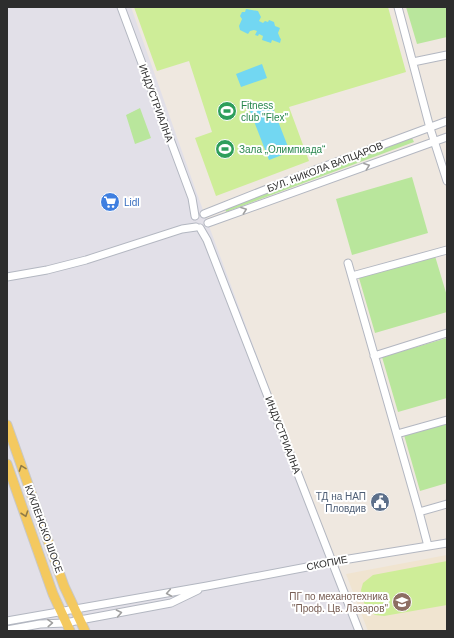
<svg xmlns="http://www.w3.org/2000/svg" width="454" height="638" font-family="Arial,sans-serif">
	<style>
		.industrial { fill: #e2e0e8 }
		.education { fill: #f0e4d0 }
		.green { fill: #b9e69c }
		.pitch { fill: #ceed98 }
		.water { fill: #72d7f2 }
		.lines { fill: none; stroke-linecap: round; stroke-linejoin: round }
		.minor-casing { stroke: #b3b7c1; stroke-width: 9 }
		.major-casing { stroke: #c8c8c8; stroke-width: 11 }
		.minor { stroke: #fff; stroke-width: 7 }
		.major { stroke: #f4c95f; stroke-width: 9 }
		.oneway { stroke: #a0a0a0 }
		.oneway2 { stroke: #907b46 }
		.labels { text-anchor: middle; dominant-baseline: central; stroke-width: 4; stroke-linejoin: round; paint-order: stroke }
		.street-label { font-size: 10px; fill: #2d2d2d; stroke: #fff }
		.leisure-label { font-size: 10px; fill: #27864d; stroke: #fff; text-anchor: start }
		.shop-label { font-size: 10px; fill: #366cbe; stroke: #fff; text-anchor: start }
		.service-label { font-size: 10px; fill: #4e5e75; stroke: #fff; text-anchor: end }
		.education-label { font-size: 10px; fill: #785e54; stroke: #fff; text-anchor: end }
	</style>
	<rect width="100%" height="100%" fill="#efe8e0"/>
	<path class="industrial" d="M7,7H131L196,191L359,631H7Z"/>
	<path class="education" d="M447,555V631H368L346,574Z"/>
	<path class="green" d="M406,7H447V37L417,44Z
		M140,108L151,138L135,144L126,115Z
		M412,138L414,142L226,212L225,207Z
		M412,177L428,233L352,255L336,199Z
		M435,256L447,296V312L375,333L359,278Z
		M447,338V398L398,412L382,357Z
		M447,423V483L420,491L404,435Z"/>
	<path class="pitch" d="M134,7H388L406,72L289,107L309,161L216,196L195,138L212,132L189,61L157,71Z
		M447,561V605L384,616L375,615L368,610L362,599L361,590L363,583L373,575Z"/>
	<path class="water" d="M246,9L258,11L261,17L259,21L263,23L265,21L268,22L269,20L274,22L275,26L280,28L278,33L280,38L281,39L280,43L272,40L271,43L262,40L263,36L259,34L258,36L255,35L257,31L254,30L250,31L248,34L240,30L239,26L242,19L240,16L242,12H245Z
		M262,64L267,78L241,87L236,74Z
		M271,103L290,152L269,160L250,111Z"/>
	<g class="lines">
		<defs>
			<path id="minor" d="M121,7L192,198L195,216
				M398,7L430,128L447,181
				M413,62L447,55
				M204,214L320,168L447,121
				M208,223L447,137
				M200,228L207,240L359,631
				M348,263L419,512L428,546
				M352,276L447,250
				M7,277L47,270L86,260L182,229L196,227
				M374,356L447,333
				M397,434L447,420
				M419,512L447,504
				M7,621L207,586L349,559L447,543
				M7,630L40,624L66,623L80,620L171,603L198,590"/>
			<path id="major" d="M7,425L64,586L85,631
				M7,464L53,594L70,631"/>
		</defs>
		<use href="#minor" class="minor-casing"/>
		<use href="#major" class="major-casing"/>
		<use href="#minor" class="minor"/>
		<use href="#major" class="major"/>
	</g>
	<defs><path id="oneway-chevron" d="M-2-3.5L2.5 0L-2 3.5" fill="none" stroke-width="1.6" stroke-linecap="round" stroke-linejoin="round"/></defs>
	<g class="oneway">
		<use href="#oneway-chevron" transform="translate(367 166) rotate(-20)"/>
		<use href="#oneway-chevron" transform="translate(244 210) rotate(-20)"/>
		<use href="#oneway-chevron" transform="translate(169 593) rotate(170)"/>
		<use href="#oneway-chevron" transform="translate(119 613) rotate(-11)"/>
		<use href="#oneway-chevron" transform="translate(50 623) rotate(-3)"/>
	</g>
	<g class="oneway2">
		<use href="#oneway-chevron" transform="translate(22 468) rotate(-110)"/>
		<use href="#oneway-chevron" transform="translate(25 514) rotate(71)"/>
	</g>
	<defs>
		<symbol id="stadium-disc" viewBox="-11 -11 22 22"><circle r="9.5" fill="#2e9e5b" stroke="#fff"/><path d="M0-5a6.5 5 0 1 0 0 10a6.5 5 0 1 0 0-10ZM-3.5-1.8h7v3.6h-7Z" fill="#fff"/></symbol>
		<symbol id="supermarket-disc" viewBox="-11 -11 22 22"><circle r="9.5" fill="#3f7fe0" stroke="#fff"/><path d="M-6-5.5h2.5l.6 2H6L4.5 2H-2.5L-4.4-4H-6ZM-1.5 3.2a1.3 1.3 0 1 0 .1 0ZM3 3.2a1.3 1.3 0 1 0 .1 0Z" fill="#fff"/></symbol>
		<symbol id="civic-disc" viewBox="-11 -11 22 22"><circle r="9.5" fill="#5c6f8a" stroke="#fff"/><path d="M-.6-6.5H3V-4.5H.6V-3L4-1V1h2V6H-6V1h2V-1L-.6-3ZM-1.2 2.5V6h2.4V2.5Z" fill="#fff"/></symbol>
		<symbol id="school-disc" viewBox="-11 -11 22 22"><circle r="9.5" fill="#8d6e63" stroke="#fff"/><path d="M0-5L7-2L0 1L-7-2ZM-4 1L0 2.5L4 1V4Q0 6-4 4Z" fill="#fff"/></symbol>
	</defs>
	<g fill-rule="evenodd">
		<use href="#stadium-disc" x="216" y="100" width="22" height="22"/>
		<use href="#stadium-disc" x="214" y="138" width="22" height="22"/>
		<use href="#supermarket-disc" x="99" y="191" width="22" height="22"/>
		<use href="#civic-disc" x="369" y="491" width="22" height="22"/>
		<use href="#school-disc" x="391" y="591" width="22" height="22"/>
	</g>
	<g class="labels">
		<g class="street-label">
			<text transform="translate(156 103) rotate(70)">ИНДУСТРИАЛНА</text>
			<text transform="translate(325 167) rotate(-21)">БУЛ. НИКОЛА ВАПЦАРОВ</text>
			<text transform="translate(283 435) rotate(69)">ИНДУСТРИАЛНА</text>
			<text transform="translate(44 529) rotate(70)">КУКЛЕНСКО ШОСЕ</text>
			<text transform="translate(327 563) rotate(-11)">СКОПИЕ</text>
		</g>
		<g class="leisure-label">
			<text x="241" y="105">Fitness<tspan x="241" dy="12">club "Flex"</tspan></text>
			<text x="239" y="149">Зала „Олимпиада“</text>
		</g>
		<g class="shop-label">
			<text x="124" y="202">Lidl</text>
		</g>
		<g class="service-label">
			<text x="366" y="496">ТД на НАП<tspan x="366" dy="12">Пловдив</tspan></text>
		</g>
		<g class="education-label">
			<text x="388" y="596">ПГ по механотехника<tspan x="388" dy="12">"Проф. Цв. Лазаров"</tspan></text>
		</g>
	</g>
	<rect width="454" height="638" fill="none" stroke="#2d2d2d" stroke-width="16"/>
</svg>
